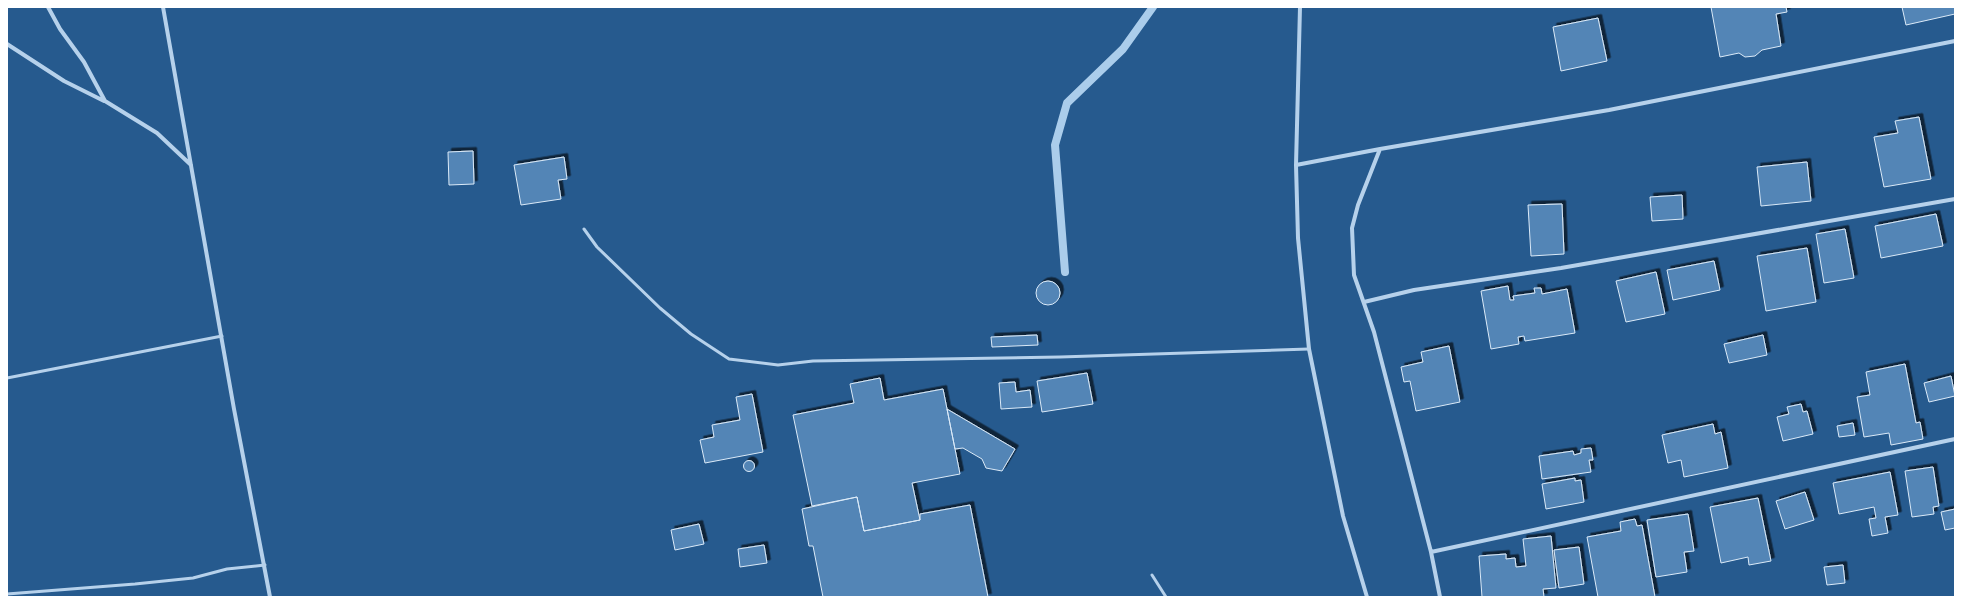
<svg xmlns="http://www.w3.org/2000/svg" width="1962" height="604" font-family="Manrope,sans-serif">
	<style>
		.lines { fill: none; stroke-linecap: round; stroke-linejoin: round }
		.stream { stroke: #abcdeb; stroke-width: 8 }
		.building { fill: #5385b6; stroke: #dbeaf8; filter: url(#shadow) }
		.lane { stroke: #b6d1eb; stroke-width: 3 }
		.street { stroke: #b6d1eb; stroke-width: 4 }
	</style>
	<defs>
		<filter id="shadow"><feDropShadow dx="3.5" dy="-3.5" stdDeviation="0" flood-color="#0009"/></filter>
	</defs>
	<rect width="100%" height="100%" fill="#265a8e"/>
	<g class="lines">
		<path class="stream" d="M1065,272L1055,145L1067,103L1123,49L1153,7"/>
	</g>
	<path class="building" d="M1711,7H1786L1787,12L1776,14L1781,46L1762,50L1755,56L1745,57L1739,53L1720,57Z
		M1902,7H1955V14L1906,25Z
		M1598,18L1607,61L1561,71L1553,27Z
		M1919,117L1931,179L1884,187L1874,137L1898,133L1895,121Z
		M473,151L474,184L449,185L448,152Z
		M564,157L567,179L558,180L561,199L521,205L514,165Z
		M1807,162L1811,201L1761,206L1757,167Z
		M1682,195L1683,219L1652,221L1650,197Z
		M1562,204L1564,254L1531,256L1528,205Z
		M1936,214L1943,246L1881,258L1875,226Z
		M1845,229L1854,278L1824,283L1816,234Z
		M1807,248L1816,302L1766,311L1757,256Z
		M1714,261L1720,290L1673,300L1667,270Z
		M1656,272L1665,314L1626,322L1616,281Z
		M1036 293a12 12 0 1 1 24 0a12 12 0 1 1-24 0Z
		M1508,286L1510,300H1514L1513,296L1535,293L1534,288H1541L1542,294L1567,289L1575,333L1525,341L1524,336L1518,337L1519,344L1491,349L1481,291Z
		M1037,335L1038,345L992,347L991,337Z
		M1763,335L1767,355L1729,363L1724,344Z
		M1449,346L1460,402L1416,411L1410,381L1404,382L1401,367L1423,362L1421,352Z
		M1905,364L1916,423L1920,422L1923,439L1891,445L1889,433L1864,437L1857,397L1870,395L1866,372Z
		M1087,373L1093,404L1042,412L1037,381Z
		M1951,376L1955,396L1929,402L1924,383Z
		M880,378L884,400L943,389L960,474L912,483L920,520L864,531L857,497L812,506L793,415L854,403L850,384Z
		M1015,382L1016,392L1030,390L1032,407L1001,409L999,383Z
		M752,394L763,452L705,463L700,440L714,437L712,425L740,420L736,397Z
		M1801,404L1803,412L1807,411L1813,434L1783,441L1777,417L1789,414L1787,407Z
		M947,409L1015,449L1002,471L986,468L982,459L963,448L955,449Z
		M1853,423L1855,435L1839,437L1837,426Z
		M1713,424L1715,434L1721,432L1728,468L1684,477L1681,460L1668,463L1662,435Z
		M1591,448L1593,460H1589L1591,472L1542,479L1539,456L1573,451L1574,455L1581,453V449Z
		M743.5 466a5.5 5.5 0 1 1 11 0a5.5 5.5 0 1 1-11 0Z
		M1933,467L1939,506L1933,507L1934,514L1912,517L1905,471Z
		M1890,472L1898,515L1885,517L1888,533L1872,536L1869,519L1876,518L1874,507L1839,514L1833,483Z
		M1575,478V481L1581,480L1584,502L1546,509L1542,484Z
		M1805,492L1814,520L1785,529L1776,501Z
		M857,497L864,531L920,520V514L970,505L988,597H823L813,546H809L802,509Z
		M1758,498L1771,561L1749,565L1748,557L1721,563L1710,507Z
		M1955,509V528L1945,530L1941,512Z
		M1688,514L1694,551L1684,552L1687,572L1656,577L1647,520Z
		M1635,519L1637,526L1642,525L1655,597H1598L1587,537L1621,531L1620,522Z
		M699,524L704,544L675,550L671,530Z
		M1551,536L1556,588L1543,589L1544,597H1482L1479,556L1506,554V559L1515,558L1516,567L1526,566L1523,539Z
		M764,545L767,563L740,567L738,549Z
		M1579,547L1584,584L1559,588L1554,550Z
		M1843,565L1845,583L1827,585L1824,567Z"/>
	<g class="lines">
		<path class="lane" d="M584,229L597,247L660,308L691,334L729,359L778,365L813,361L1060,357L1309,349
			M7,378L222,336
			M1152,575L1166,597
			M7,594L135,584L193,578L227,569L265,565"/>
		<path class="street" d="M48,7L60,29L84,62L105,101L157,133L191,165
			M163,7L234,409L270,597
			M1300,7L1296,165L1298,238L1309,349L1343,516L1367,597
			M7,44L64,81L104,101
			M1296,165L1380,149
			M1364,302L1414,290L1561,268L1955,199
			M1431,552L1955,439
			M1440,597L1431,552L1374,332L1354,275L1352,228L1358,205L1380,149L1609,110L1955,41"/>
	</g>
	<rect width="1962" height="604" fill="none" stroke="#ffffff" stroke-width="16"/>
</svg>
